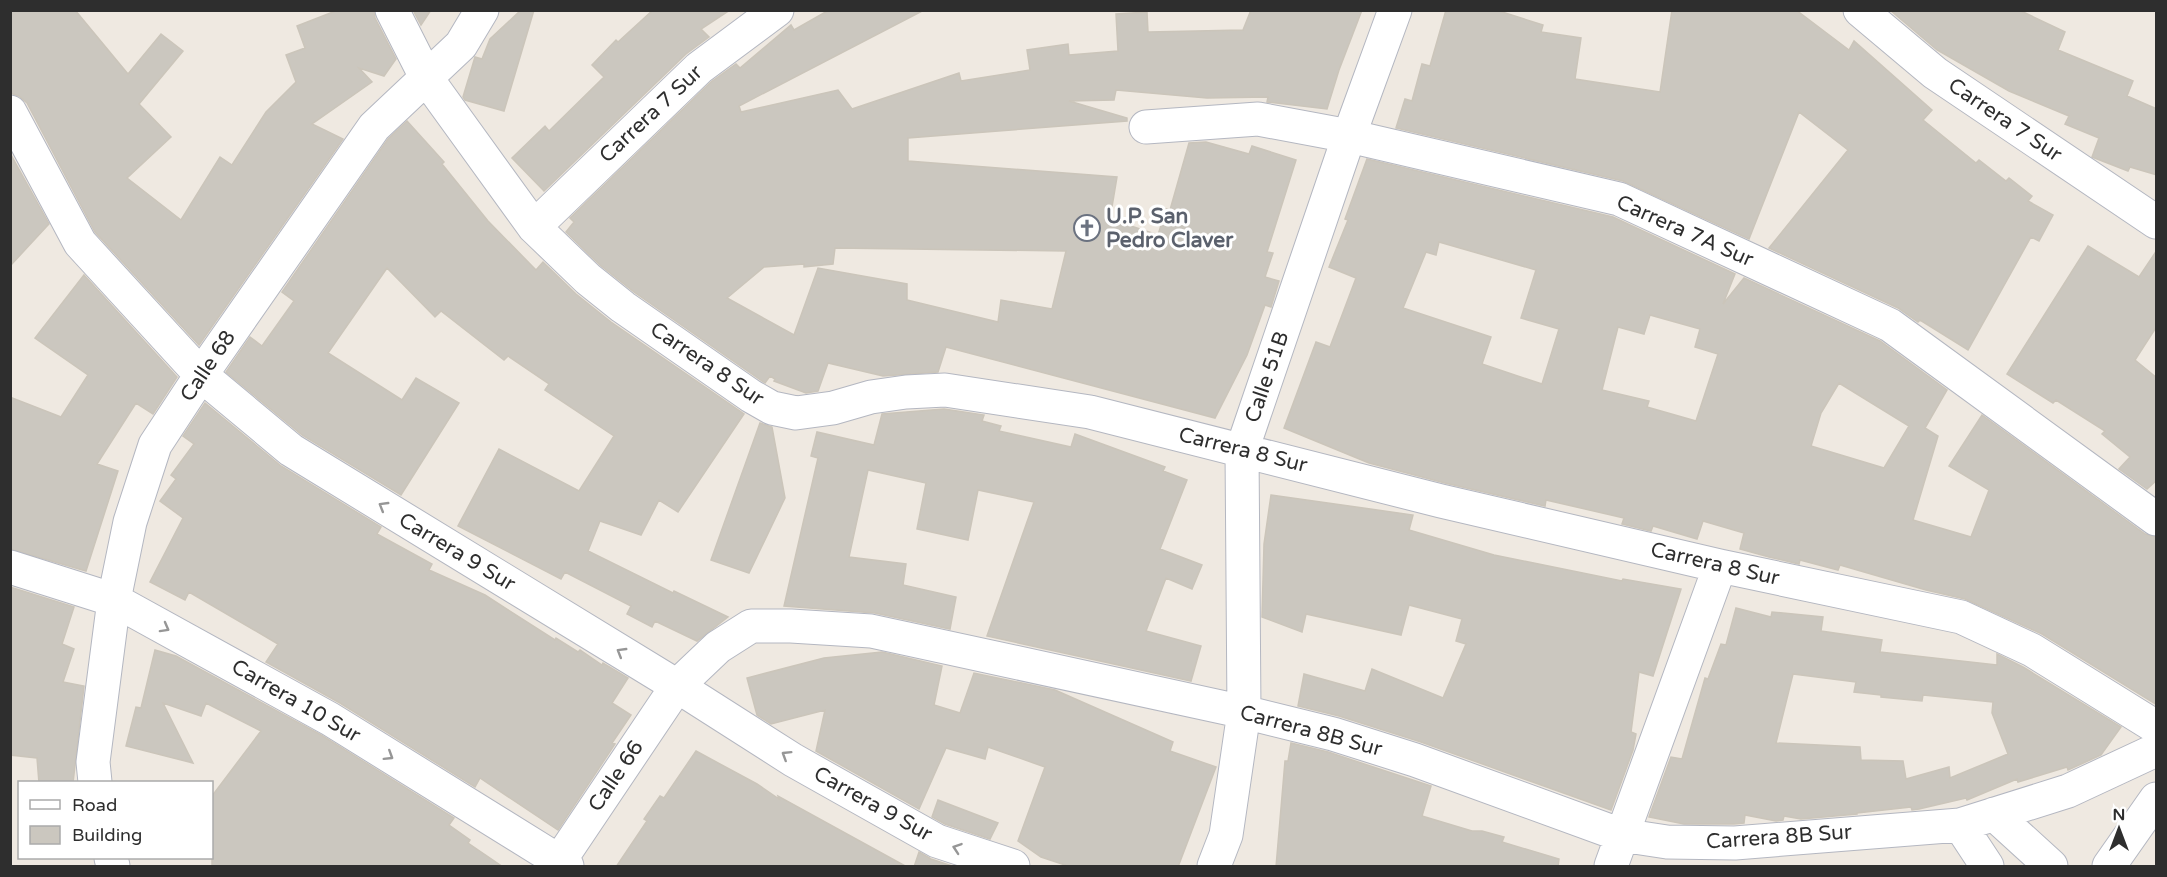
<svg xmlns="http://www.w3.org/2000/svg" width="2167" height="877" font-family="'Varela Round',sans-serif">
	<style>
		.building { fill: #cbc7bf; stroke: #cbc5ba; stroke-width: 1.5; fill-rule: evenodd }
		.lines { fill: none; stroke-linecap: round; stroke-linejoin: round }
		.minor-casing { stroke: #b4b7c1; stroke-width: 35 }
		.minor { stroke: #fff; stroke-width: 33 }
		.oneway { stroke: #969696 }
		.labels { text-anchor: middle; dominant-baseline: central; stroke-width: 6; stroke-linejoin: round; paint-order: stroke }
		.street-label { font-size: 21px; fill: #2e2e2e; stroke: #fff }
		.worship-label { font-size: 21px; font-weight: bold; fill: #5b616d; stroke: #fff; text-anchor: start }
	</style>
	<rect width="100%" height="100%" fill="#efe9e1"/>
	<path class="building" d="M10,10H75L128,74L161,34L183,51L139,104L171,137L127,178L181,220L220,157L232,165L266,112L296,82L286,55L305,48L297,26L338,10H374L375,18L396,59L384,76L359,68L372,82L312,124L343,139L199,345L95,232L27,103L19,96L10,93Z
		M413,10H431L421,25Z
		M521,10H534L504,111L465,100L463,97L475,57L482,59L490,39Z
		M653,10H730L701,29L709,37L686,54L544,191L512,158L545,126L549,131L604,77L592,65L616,40L618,42Z
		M829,10H924L739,106L741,112L838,90L852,109L959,73L961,81L1030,70L1027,50L1068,44L1069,55L1118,51L1116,14L1147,12L1148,32L1243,30L1251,10H1362L1339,70L1327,109L1267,102L1268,97L1207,98L1116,90L1114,100L1069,101L1127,118V121L908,138V161L1117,177L1110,219L1158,235L1166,209L1170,210L1189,143L1206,142L1249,154L1252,146L1296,160L1267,252L1273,253L1265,277L1279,281L1271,307L1265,305L1247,355L1215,418L946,347L938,372L883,376L828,363L818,391L806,393L774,381L775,379L770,376L765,383L634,292L600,265L566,232L574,222L570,218L711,82L736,64L740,68L791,25L794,30ZM835,248L1066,251L1052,309L1001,300L998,322L907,300V284L818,268L794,335L727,298L764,267L804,264V267L833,264Z
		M1446,10H1496L1543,25L1541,32L1581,38L1575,79L1660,92L1672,10H1796L1849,50L1854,41L1932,110L1923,120L1976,163L1979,160L2006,181L2009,178L2032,196L2028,201L2053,215L2039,241L2031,237L1968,350L1920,320L1918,322L1898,308L1769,248L1848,150L1799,112L1749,239L1623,181L1396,128L1405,99L1412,101L1422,64L1430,66Z
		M1890,10H2019L2065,32L2058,50L2133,81L2127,96L2157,109V175L2130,167L2128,171L2092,157L2099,138L2065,124L2069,116L2009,91L1937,50Z
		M407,121L444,162L442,164L488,221L536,270L543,262L576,294L611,322L744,414L678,512L659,500L641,535L600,521L588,551L673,593L674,591L728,617L697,641L655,621L652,627L627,614L631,606L565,572L561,579L458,526L499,449L579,491L614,436L545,390L549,384L508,356L504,360L441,311L435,317L387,268L328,353L402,400L416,378L459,403L401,495L302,435L226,372L250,337L262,346L294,301L282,292L388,139Z
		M10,153L49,224L10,266Z
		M1367,159L1613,217L1735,274L1723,304L1744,278L1880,341L1947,390L1925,428L1938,436L1913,520L1971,537L1989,490L1949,466L1982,415L2145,534L2157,537V705L2042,634L1965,599L1926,590L1840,565L1838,570L1800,560L1799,564L1769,557L1740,549L1744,533L1703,521L1697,539L1653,526L1651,531L1622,524L1624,518L1546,500L1545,506L1445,483L1369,463L1284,428L1316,342L1330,347L1356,278L1329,267L1348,220L1345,219ZM1439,242L1536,270L1521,318L1559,329L1542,384L1482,364L1491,337L1403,308L1426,252L1436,255ZM1650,315L1700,329L1695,347L1718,354L1696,421L1647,407L1649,401L1602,390L1618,327L1644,334ZM1839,383L1909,426L1884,468L1811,446L1821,413Z
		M2088,246L2139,277L2157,250V326L2135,360L2157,378V480L2147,489L2119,469L2130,457L2102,434L2105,431L2056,400L2053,403L2007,374Z
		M84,275L177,377L153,414L136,403L97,464L118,471L86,571L10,549V397L61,417L88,375L35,338Z
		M205,403L281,466L381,527L377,534L432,564L429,570L485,595L555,640L556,638L578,652L580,650L602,665L603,663L628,678L612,703L631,715L612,743L615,744L558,830L480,778L475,787L340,703L266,662L278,644L189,592L185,600L150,582L183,518L160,501L176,479L171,475L194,444L183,436Z
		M944,409L984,415L982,421L1001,426L999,431L1071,447L1075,434L1165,467L1163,471L1187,480L1160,549L1202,565L1192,589L1166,578L1146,631L1201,646L1191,681L987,636L1034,502L978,490L968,540L917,529L926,483L868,470L849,557L906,564L903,585L956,597L950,629L875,613L784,606L818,458L811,456L817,432L874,445L882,414Z
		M760,423L772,427L785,498L749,573L711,560Z
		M1271,495L1413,515L1409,530L1494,555L1622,581L1623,579L1681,589L1653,676L1639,672L1631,732L1636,734L1633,750L1611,810L1421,742L1339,716L1298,706L1304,674L1365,691L1372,669L1443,698L1466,644L1456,641L1462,619L1409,605L1401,635L1306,614L1302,632L1262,617L1264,544Z
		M10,587L74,607L62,644L74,649L63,682L84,686L73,783H39L37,758L10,755Z
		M1736,608L1771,617L1772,612L1823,617L1821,631L1882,640L1880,652L1997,665V654L2023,667L2121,727L2101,755L2068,770L2067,767L2018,782L2017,779L1967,800L1966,798L1919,809L1912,810L1911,807L1857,813V814L1801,819L1784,816L1783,820L1776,821L1745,815L1744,823L1734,824H1684L1649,817L1671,757L1682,759L1705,678L1708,679L1721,644L1726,645ZM1793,674L1856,682L1854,692L1881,695V697L1922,701L1923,695L1993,702L1992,713L2008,754L1950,778L1949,767L1906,779L1903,761L1861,760L1860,747L1776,743Z
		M155,650L176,656L321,735L454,818L449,825L470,840L468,843L503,867H212V796L261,731L206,703L201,716L163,703L193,763L126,746L136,707L141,708Z
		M882,652L942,666L934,705L960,713L974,673L1055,690L1173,742L1170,751L1216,767L1178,867H1071L1041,857L1018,841L1045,767L988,747L985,759L946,748L919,809L816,751L825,710L771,724L757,715L747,678L824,658Z
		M1291,743L1328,752L1431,786L1422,816L1472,831H1482L1504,837L1502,842L1559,859L1558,867H1276L1285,761H1288Z
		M696,751L757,784L779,799L778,796L907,867H616L647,821L644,819L660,796L664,798Z
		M938,800L998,823L990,839L945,824L932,817Z
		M919,852L931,859L955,867H914Z"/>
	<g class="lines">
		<defs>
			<path id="minor" d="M392,10L427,79L534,227L588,279L623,307L751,396L772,408L796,413L833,408L871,397L906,392L945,390L1090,412L1441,501L1720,566L1961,617L2032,650L2156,727
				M1860,10L1935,73L2156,222
				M10,112L80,243L201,375L291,450L677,686L793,760L937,841L1013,866
				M1146,127L1258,119L1349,136L1619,199L1890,325L2156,519
				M534,227L699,68L777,10
				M10,567L114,600L330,719L567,866
				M95,782L93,762L114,600L130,522L155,445L201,375L374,127L461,45L482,10
				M1994,814L2051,866
				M1960,825L1987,866
				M111,858L113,866
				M556,866L677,686L718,647L751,626H791L871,631L1244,712L1333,734L1415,760L1621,835L1667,842L1735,843L1960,825L2068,791L2156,750
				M1214,866L1226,835L1244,712L1242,450L1349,136L1395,10
				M1611,866L1720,566
				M2109,866L2156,799"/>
		</defs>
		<use href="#minor" class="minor-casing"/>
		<use href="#minor" class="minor"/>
	</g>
	<defs><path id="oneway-chevron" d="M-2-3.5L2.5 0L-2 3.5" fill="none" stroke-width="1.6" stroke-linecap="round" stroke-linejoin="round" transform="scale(1.5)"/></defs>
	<g class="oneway">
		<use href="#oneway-chevron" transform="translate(383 506) rotate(-149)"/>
		<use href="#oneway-chevron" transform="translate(165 628) rotate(29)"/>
		<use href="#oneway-chevron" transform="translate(621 652) rotate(-149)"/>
		<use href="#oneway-chevron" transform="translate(786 755) rotate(-148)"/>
		<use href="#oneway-chevron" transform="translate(389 756) rotate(32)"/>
		<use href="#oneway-chevron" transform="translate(957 848) rotate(-161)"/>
	</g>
	<defs>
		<symbol id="church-ring" viewBox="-11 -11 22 22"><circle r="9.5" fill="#fff" stroke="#6b7280" stroke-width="1.5"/><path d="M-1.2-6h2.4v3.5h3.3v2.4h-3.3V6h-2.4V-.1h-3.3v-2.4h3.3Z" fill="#6b7280"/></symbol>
	</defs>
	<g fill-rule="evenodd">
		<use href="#church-ring" x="1072" y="213" width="30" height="30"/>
	</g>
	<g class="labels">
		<g class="street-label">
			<text transform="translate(651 114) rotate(-43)">Carrera 7 Sur</text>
			<text transform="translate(2005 120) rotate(34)">Carrera 7 Sur</text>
			<text transform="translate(1685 231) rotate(24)">Carrera 7A Sur</text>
			<text transform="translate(707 364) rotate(34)">Carrera 8 Sur</text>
			<text transform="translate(208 366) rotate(-56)">Calle 68</text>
			<text transform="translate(1267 377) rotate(-71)">Calle 51B</text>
			<text transform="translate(1243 450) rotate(14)">Carrera 8 Sur</text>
			<text transform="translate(457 552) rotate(31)">Carrera 9 Sur</text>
			<text transform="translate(1715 564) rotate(13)">Carrera 8 Sur</text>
			<text transform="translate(296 701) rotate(30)">Carrera 10 Sur</text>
			<text transform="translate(1311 731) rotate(15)">Carrera 8B Sur</text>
			<text transform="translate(616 776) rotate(-56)">Calle 66</text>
			<text transform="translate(873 804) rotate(29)">Carrera 9 Sur</text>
			<text transform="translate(1779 837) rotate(-4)">Carrera 8B Sur</text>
		</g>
		<g class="worship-label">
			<text x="1106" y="216">U.P. San<tspan x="1106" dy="24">Pedro Claver</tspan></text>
		</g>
	</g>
	<rect width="2167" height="877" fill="none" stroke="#2e2e2e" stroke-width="24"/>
	<rect x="18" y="781" width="195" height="78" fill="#ffffff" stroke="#ababab" stroke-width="1.5"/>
	<rect x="30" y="800" width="30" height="9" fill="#ffffff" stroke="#ababab" stroke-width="1.5"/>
	<text x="72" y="811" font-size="18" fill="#2e2e2e">Road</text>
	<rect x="30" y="826" width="30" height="18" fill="#cbc7bf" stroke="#ababab" stroke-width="1.5"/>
	<text x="72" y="841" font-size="18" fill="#2e2e2e">Building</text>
	<g transform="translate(2119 829)" stroke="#ffffff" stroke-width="4.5" paint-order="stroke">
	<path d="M0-4.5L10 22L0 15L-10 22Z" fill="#2e2e2e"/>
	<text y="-9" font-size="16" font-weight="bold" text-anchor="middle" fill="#2e2e2e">N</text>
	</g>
</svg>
